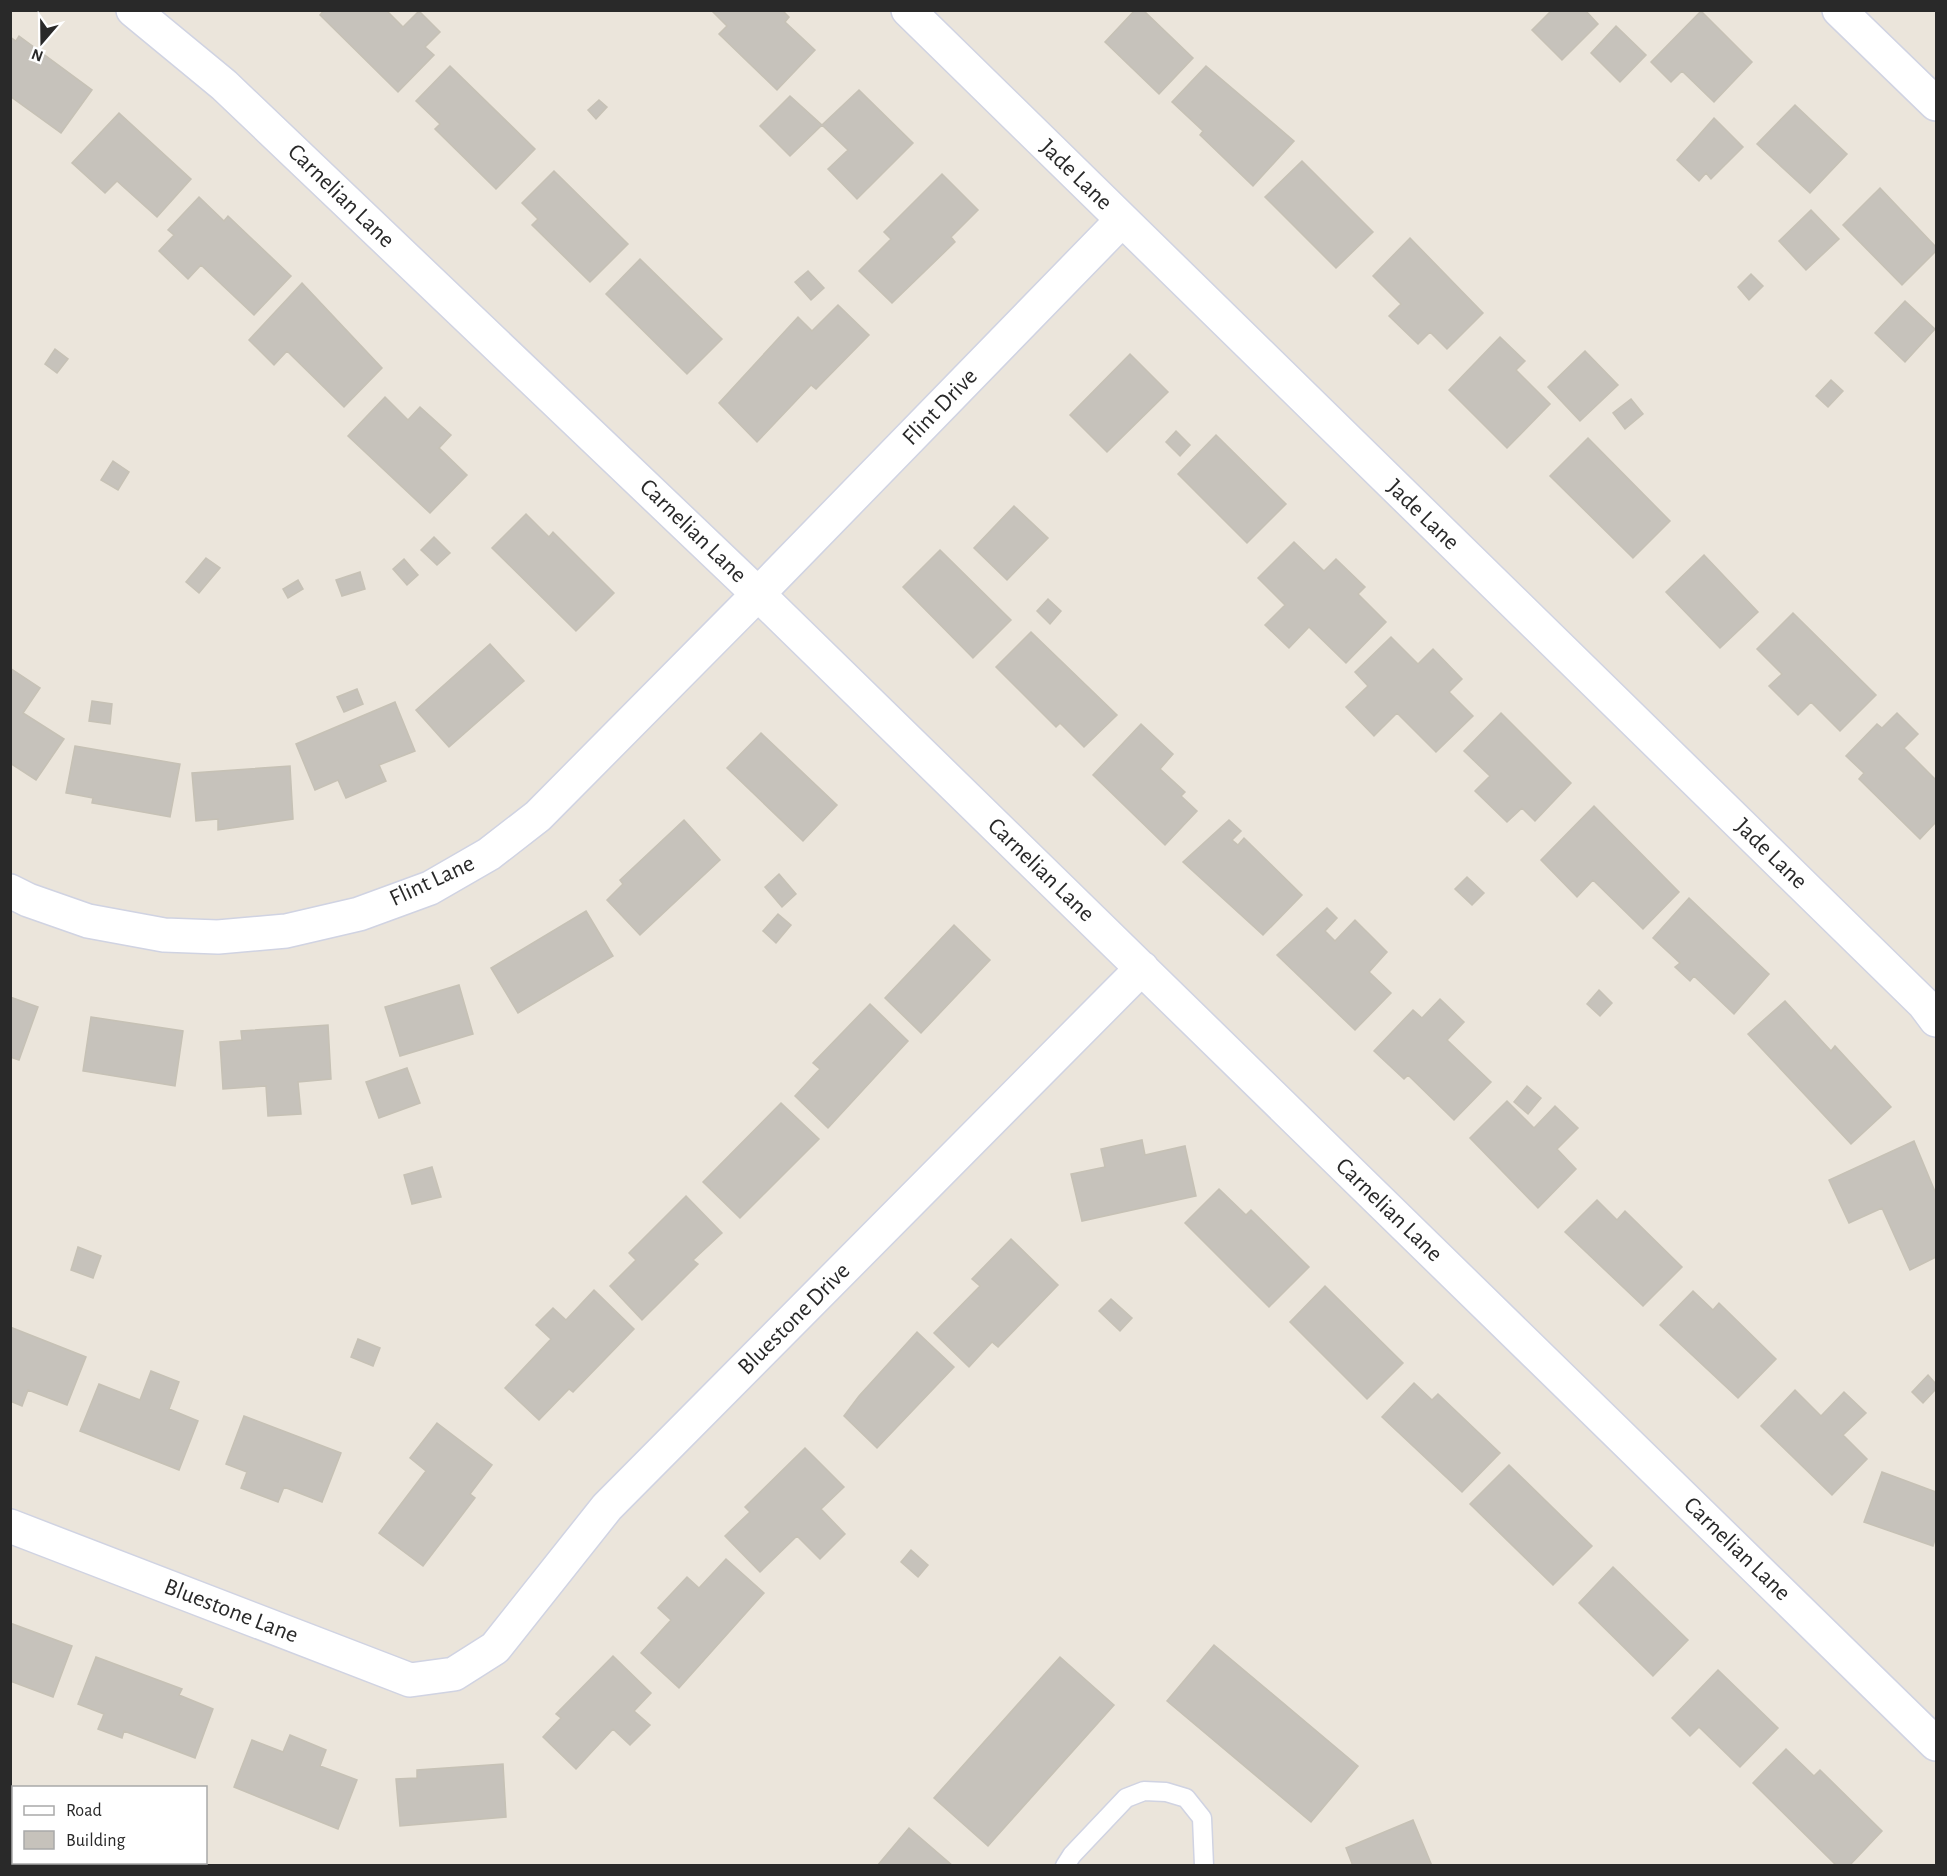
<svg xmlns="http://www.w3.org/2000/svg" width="1947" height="1876" font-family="'Alegreya Sans',sans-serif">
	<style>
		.building { fill: #c6c2bb; stroke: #c6c1b5; stroke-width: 1.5 }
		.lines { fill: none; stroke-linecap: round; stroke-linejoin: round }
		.lane-casing { stroke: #d0d3e2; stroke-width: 21 }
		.street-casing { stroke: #d0d3e2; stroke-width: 36 }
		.lane { stroke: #fff; stroke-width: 18 }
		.street { stroke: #fff; stroke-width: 33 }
		.labels { text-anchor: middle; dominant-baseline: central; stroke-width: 4.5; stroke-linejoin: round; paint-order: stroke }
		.street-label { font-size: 24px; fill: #292929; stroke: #fff }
	</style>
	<rect width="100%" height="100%" fill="#ebe5db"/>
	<path class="building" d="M324,10H386L403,27L419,11L440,32L425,47L434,55L398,92L320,15Z
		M711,10H782L789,17L785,22L815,50L777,90L719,34L727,26Z
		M1135,10H1143L1193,58L1159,94L1105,42Z
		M1552,10H1585L1598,24L1562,60L1532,30Z
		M1701,11L1752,62L1714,102L1682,71L1671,82L1651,62Z
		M1616,26L1646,55L1620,82L1591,53Z
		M19,36L92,90L61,133L10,96V37L16,41Z
		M450,66L535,149L496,189L435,129L440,124L416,101Z
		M1206,66L1294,141L1253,186L1200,135L1203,131L1172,102Z
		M859,90L913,143L857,199L828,169L848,150L822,125Z
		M790,96L822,125L790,156L760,126Z
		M599,100L607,107L596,119L588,110Z
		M1795,105L1847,154L1810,193L1757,144Z
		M119,113L191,179L157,217L117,181L105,193L72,163Z
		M1714,118L1743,147L1711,179L1706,173L1699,181L1677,160Z
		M1302,161L1373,232L1336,268L1265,197Z
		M554,171L628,244L590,282L532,225L538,219L522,203Z
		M942,174L978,210L951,237L955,242L892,303L859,271L891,239L884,232Z
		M1880,188L1936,247V251L1902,285L1843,225Z
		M199,197L224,221L228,216L291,276L254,315L201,265L188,279L159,251L174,235L168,230Z
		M1811,210L1839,239L1806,270L1779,241Z
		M1410,238L1483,313L1447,349L1430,332L1418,344L1389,316L1401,304L1373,276Z
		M640,259L722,339L687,374L606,294Z
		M808,271L824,288L811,300L795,282Z
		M1751,274L1763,286L1749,300L1738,287Z
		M302,283L382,368L344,407L287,351L274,365L249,340Z
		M1905,301L1935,329L1905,362L1875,333Z
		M838,305L869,335L816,389L811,385L757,442L719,403L798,317L812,331Z
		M1500,337L1525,361L1516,370L1550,404L1507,448L1449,390Z
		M55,349L68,359L57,373L45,364Z
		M1585,351L1618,385L1580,421L1548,387Z
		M1130,354L1168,392L1107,452L1070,415Z
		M1831,380L1843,391L1828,407L1816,396Z
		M385,397L408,420L420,407L451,435L439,448L467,475L430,513L348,436Z
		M1631,399L1643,414L1625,429L1613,413Z
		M1176,431L1190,445L1180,456L1166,442Z
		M1216,435L1286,504L1247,543L1178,474Z
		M1588,438L1670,521L1633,558L1550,476Z
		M113,461L129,472L118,490L101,480Z
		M1014,506L1048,538L1007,580L974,548Z
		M526,514L549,537L553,532L614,593L576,631L492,548Z
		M434,537L450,553L437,565L421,550Z
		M1294,542L1324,571L1336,559L1365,587L1358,594L1386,622L1346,663L1309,627L1289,648L1265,625L1285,605L1258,578Z
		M940,550L1011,620L973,658L903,587Z
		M1704,555L1758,612L1720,648L1666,592Z
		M206,558L220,568L199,593L186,582Z
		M404,559L418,575L407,585L393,569Z
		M360,572L365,589L342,596L336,580Z
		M298,580L303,589L288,598L283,589Z
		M1048,599L1061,611L1050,624L1037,611Z
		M1793,613L1876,695L1840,731L1811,702L1798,715L1769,686L1782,674L1757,649Z
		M1031,632L1117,715L1084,747L1060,723L1056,727L996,667Z
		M1391,637L1418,664L1433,649L1462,679L1449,692L1473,716L1436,752L1397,713L1374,736L1346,707L1368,686L1355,672Z
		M490,644L524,681L449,747L416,710Z
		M10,668L40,688L23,713L64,739L36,780L10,763Z
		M357,689L363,704L344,712L337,697Z
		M92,701L112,704L110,724L89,721Z
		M395,702L415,751L379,765L386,781L346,798L338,780L315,790L296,744Z
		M1501,713L1571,783L1535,821L1522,808L1507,822L1475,791L1490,776L1464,751Z
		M1897,713L1918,734L1904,748L1936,780V822L1920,839L1859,779L1864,773L1846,756L1877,724L1882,728Z
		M1141,724L1173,754L1160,769L1185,792L1181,796L1197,811L1165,845L1093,775Z
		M761,733L837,805L803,841L727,768Z
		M75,746L180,764L170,817L92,803L93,798L66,793Z
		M290,766L293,819L218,830V819L196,821L192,773Z
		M1594,806L1679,892L1643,929L1593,880L1577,897L1541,860Z
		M684,820L720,860L640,935L607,900L623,884L620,880Z
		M1229,820L1241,831L1232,840L1238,845L1244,838L1302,895L1263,935L1183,862Z
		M779,874L796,894L782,907L765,887Z
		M1467,877L1484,893L1472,905L1455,889Z
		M1689,898L1769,974L1734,1014L1694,976L1690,981L1675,967L1680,963L1653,938Z
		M1327,908L1337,918L1325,931L1335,941L1355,920L1387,952L1369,972L1391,993L1355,1030L1277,955Z
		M586,911L613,956L518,1013L491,968Z
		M778,914L791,925L776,943L763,931Z
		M954,925L990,960L921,1033L885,998Z
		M459,985L473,1034L400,1056L385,1007Z
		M1599,990L1612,1003L1600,1016L1587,1004Z
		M10,997L38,1007L19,1060L10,1057Z
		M1440,999L1464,1022L1447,1040L1491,1082L1454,1120L1408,1075L1404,1079L1374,1051L1413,1010L1422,1018Z
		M1785,1001L1831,1051L1835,1046L1891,1107L1851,1144L1748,1034Z
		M870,1004L908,1041L828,1128L795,1096L820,1069L813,1063Z
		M91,1017L183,1031L175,1086L83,1071Z
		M328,1025L331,1079L298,1082L301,1114L268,1116L266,1086L223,1089L220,1042L242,1040L241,1031Z
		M407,1068L420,1103L379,1118L366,1082Z
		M1527,1086L1541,1098L1528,1114L1514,1102Z
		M1507,1101L1534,1128L1555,1106L1578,1128L1557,1149L1576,1169L1538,1208L1470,1138Z
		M781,1103L819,1139L740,1218L703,1182Z
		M1142,1140L1145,1155L1185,1146L1196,1196L1082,1221L1071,1174L1105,1167L1101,1149Z
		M1914,1141L1936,1194V1257L1910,1270L1882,1208L1849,1223L1829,1180Z
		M432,1167L441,1197L412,1204L404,1175Z
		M1219,1189L1246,1215L1251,1210L1309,1267L1269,1307L1185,1223Z
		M686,1196L722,1233L693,1260L698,1264L642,1320L610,1286L636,1260L629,1253Z
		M1597,1200L1617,1220L1625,1211L1682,1267L1643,1306L1565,1232Z
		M1011,1239L1058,1285L998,1347L992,1342L969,1367L934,1333L980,1286L972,1279Z
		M78,1247L101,1256L93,1278L71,1270Z
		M1325,1286L1403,1363L1367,1399L1290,1322Z
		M594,1290L634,1329L573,1392L569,1389L539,1420L505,1388L551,1339L536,1325L553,1308L566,1320Z
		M1693,1291L1713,1310L1719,1303L1776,1359L1738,1398L1660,1325Z
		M1111,1299L1132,1318L1120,1331L1099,1311Z
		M10,1327L86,1357L67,1405L28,1390L22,1406L10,1401Z
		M917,1332L954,1367L877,1448L844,1416L859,1396Z
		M358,1339L380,1348L373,1366L351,1357Z
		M151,1371L179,1382L169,1409L198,1421L179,1470L80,1431L99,1384L140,1400Z
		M1928,1375L1936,1384V1389L1923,1403L1912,1392Z
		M1414,1383L1432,1400L1438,1394L1500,1453L1462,1492L1382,1417Z
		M1795,1390L1821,1416L1844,1392L1866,1413L1843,1435L1867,1459L1832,1495L1761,1426Z
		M244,1416L341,1453L322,1502L284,1487L278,1502L241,1488L247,1472L226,1464Z
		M437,1423L492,1465L470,1494L475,1498L423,1566L379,1533L426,1471L410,1458Z
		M805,1448L844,1487L821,1509L845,1534L820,1559L797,1536L760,1572L725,1536L750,1512L745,1507Z
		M1509,1465L1592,1546L1553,1585L1470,1504Z
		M1882,1472L1936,1492V1536L1933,1546L1864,1522Z
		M911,1550L928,1565L918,1577L901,1562Z
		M726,1559L764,1593L679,1688L641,1653L671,1620L658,1608L687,1577L699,1588Z
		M1613,1567L1688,1640L1653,1676L1579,1603Z
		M10,1623L72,1646L53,1697L10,1681Z
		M1214,1645L1358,1766L1311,1822L1167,1701Z
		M613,1656L651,1693L634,1711L650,1725L630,1745L613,1729L576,1769L543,1737L561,1718L556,1714Z
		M96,1657L182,1689L179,1695L213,1709L195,1758L124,1731L122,1738L98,1729L104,1714L78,1704Z
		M1060,1657L1114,1705L988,1846L934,1798Z
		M1718,1670L1778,1728L1740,1767L1699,1727L1690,1736L1672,1718Z
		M290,1735L326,1750L320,1766L357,1780L338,1829L234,1787L252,1740L283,1752Z
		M1786,1749L1814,1776L1820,1770L1882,1831L1849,1866H1837L1753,1783Z
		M503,1764L506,1817L400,1826L396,1779L417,1778V1770Z
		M1413,1820L1432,1866H1353L1346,1848Z
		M909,1828L953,1866H877Z
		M173,1862H191L190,1866H179Z"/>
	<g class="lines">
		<defs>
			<path id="lane" d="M1065,1866L1072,1855L1126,1798L1144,1791L1166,1792L1186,1798L1202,1818L1204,1866"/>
			<path id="street" d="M133,10L224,85L758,594L1936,1744
				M908,10L1924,1004L1936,1020
				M1839,10L1936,104
				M10,891L28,900L88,921L164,935L218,937L286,931L359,914L430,888L489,854L538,816L758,594L1122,220
				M10,1526L410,1680L454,1674L495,1648L607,1507L1142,968"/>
		</defs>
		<use href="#lane" class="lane-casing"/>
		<use href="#street" class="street-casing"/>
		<use href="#lane" class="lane"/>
		<use href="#street" class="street"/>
	</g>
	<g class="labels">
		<g class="street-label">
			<text transform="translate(1076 175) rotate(44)">Jade Lane</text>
			<text transform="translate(341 196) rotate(44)">Carnelian Lane</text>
			<text transform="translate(940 407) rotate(-46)">Flint Drive</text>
			<text transform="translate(1423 515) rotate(44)">Jade Lane</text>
			<text transform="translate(693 531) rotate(44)">Carnelian Lane</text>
			<text transform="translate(1771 854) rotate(44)">Jade Lane</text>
			<text transform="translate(1041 870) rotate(44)">Carnelian Lane</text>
			<text transform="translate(432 881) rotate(-25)">Flint Lane</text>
			<text transform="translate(1389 1210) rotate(44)">Carnelian Lane</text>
			<text transform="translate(794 1319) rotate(-45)">Bluestone Drive</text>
			<text transform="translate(1737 1549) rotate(44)">Carnelian Lane</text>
			<text transform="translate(231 1611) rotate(21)">Bluestone Lane</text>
		</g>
	</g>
	<rect width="1947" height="1876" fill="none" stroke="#292929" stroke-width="24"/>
	<rect x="12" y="1786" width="195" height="78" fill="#ffffff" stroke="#a9a9a9" stroke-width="1.5"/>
	<rect x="24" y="1806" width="30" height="9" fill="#ffffff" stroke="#a9a9a9" stroke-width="1.5"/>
	<text x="66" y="1816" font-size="18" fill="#292929">Road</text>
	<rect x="24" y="1831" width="30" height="18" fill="#c6c2bb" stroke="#a9a9a9" stroke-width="1.5"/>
	<text x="66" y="1846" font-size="18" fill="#292929">Building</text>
	<g transform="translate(42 42) rotate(200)" stroke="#ffffff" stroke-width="4.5" paint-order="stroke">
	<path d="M0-4.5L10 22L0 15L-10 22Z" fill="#292929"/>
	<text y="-9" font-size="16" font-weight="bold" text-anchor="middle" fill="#292929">N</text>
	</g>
</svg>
